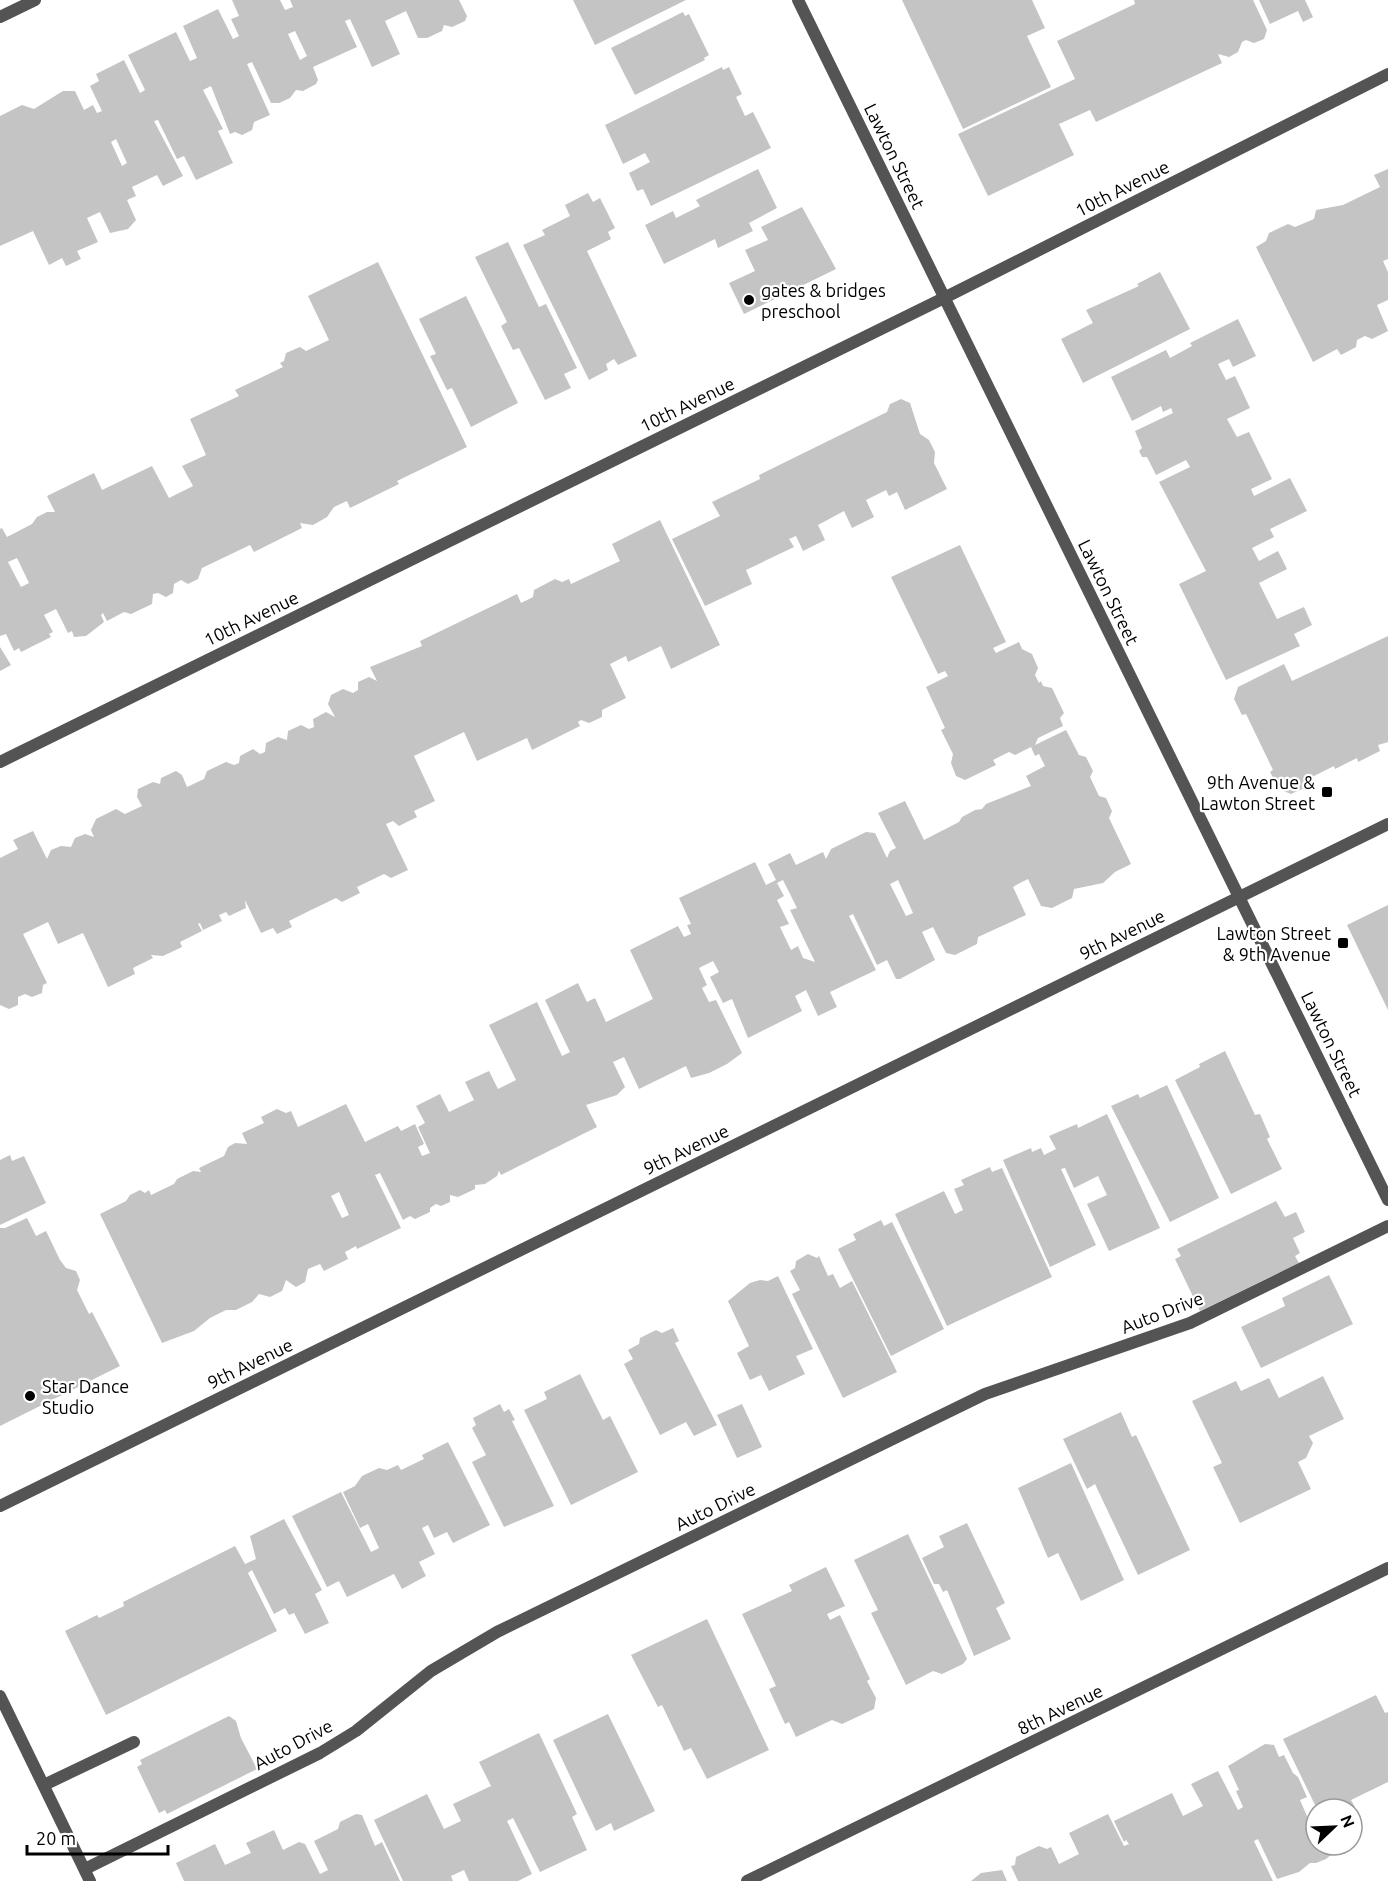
<svg xmlns="http://www.w3.org/2000/svg" width="1388" height="1881" font-family="Ubuntu,sans-serif">
	<style>
		.building { fill: #c4c4c4; fill-rule: evenodd }
		.lines { fill: none; stroke-linecap: round; stroke-linejoin: round }
		.service { stroke: #545454; stroke-width: 12 }
		.minor { stroke: #545454; stroke-width: 12 }
		.tertiary { stroke: #545454; stroke-width: 12 }
		.poi-dot { fill: #000; stroke: #fff; stroke-width: 2 }
		.labels { text-anchor: middle; dominant-baseline: central; stroke-width: 4.5; stroke-linejoin: round; paint-order: stroke }
		.street-label { font-size: 18px; fill: #000; stroke: #fff }
		.poi-label { font-size: 18px; fill: #000; stroke: #fff; text-anchor: start }
	</style>
	<rect width="100%" height="100%" fill="#fff"/>
	<path class="building" d="M232,0H280L285,10L293,7L290,0H459L467,16L465,21L452,27L444,25L442,31L427,38H418L406,11L385,21L400,54L372,67L350,19L345,21L357,47L313,67L318,80L316,84L303,91L296,90L290,98L279,103H271L252,62L247,64L270,115L254,122L252,130L242,135L235,132L230,134L211,86L203,90L223,129L218,131L233,163L196,180L184,156L177,159L158,120L154,121L183,176L163,186L157,175L132,187L136,196L127,200L136,220L128,229L110,233L100,212L87,218L98,242L77,251L81,259L66,266L62,258L49,265L33,231L0,246V116L22,105L34,109L63,91H75L84,110L93,105L97,113L102,111L90,86L99,81L96,74L124,60L140,93L145,90L128,55L176,32L190,61L197,58L183,26L218,9L233,39L239,36L231,19L239,16ZM295,31L307,56L300,60L288,34ZM116,139L127,163L122,166L111,142Z
		M573,0H686L595,45Z
		M902,0H1032L1045,28L1027,36L1051,87L963,129Z
		M1134,0H1253L1267,30L1264,39L1254,43L1246,40L1242,42L1238,52L1229,57L1218,54L1222,63L1096,122L1090,110L1059,124L1074,155L988,196L958,134L1075,79L1057,41L1135,4Z
		M1259,0H1305L1313,17L1303,22L1298,11L1270,24Z
		M683,12L685,16L689,14L709,55L704,58L705,60L635,95L611,48Z
		M722,67L723,70L729,67L742,94L736,97L745,116L753,112L771,148L651,206L643,189L637,191L629,173L650,162L645,153L623,164L605,125Z
		M758,169L777,208L749,223L753,231L718,248L715,239L664,264L645,225L673,211L676,218L700,206L696,200Z
		M1388,169V259L1383,261L1388,272V300L1377,305L1388,331L1372,339L1365,336L1357,340L1356,347L1341,355L1337,349L1313,362L1256,247L1266,241L1269,233L1288,224L1295,227L1314,219L1316,210L1343,205L1380,187L1374,175Z
		M588,193L593,202L600,198L615,228L608,232L611,239L587,251L637,356L618,365L614,359L606,364L608,370L589,380L523,245L545,235L542,230L570,216L565,205Z
		M802,207L836,269L744,314L729,283L755,271L745,250L768,240L761,227Z
		M508,242L539,307L546,304L577,368L564,374L571,388L545,400L519,348L513,350L501,326L507,322L475,257Z
		M378,262L467,447L397,481L399,484L350,508L347,501L334,507L327,517L313,525L300,523L302,528L254,552L250,545L202,568L198,579L188,584L181,580L174,584L173,593L166,597L158,593L153,594L152,604L131,614L124,612L107,621L103,613L101,615L104,622L86,636L74,637L72,631L68,633L56,609L44,615L53,632L49,634L51,637L21,652L19,648L14,651L6,634L0,636V529L2,528L7,537L32,524L37,517L47,512H55L47,496L94,473L102,490L152,466L169,498L193,486L182,466L206,455L190,419L239,396L235,390L283,367L280,363L284,361L286,353L300,347L306,351L329,340L308,296ZM17,558L29,583L21,587L8,562Z
		M1160,272L1190,329L1083,383L1061,339L1093,323L1086,310L1139,286L1137,284Z
		M466,296L518,403L471,427L452,388L447,390L430,356L436,354L419,319Z
		M1238,319L1256,356L1233,367L1229,359L1218,364L1226,380L1235,376L1250,408L1227,419L1237,437L1249,432L1272,479L1251,489L1254,496L1290,478L1307,511L1270,529L1274,537L1252,548L1259,561L1278,551L1287,569L1259,583L1277,619L1304,607L1312,625L1294,634L1300,646L1226,680L1179,584L1206,571L1159,482L1190,467L1186,460L1156,475L1147,457H1142L1139,451L1142,448L1135,431L1173,413L1171,408L1163,412L1161,406L1132,421L1111,377L1166,350L1170,358L1192,346L1190,343Z
		M901,399L910,403L920,434L929,440L935,452L934,463L947,489L905,510L897,492L889,496L886,490L866,500L874,517L852,528L844,511L818,525L825,540L803,551L796,536L789,539L794,547L746,570L752,584L705,606L672,539L720,516L712,502L760,479L759,475L887,412L890,404Z
		M660,520L720,645L671,669L661,646L628,662L626,656L610,664L626,698L602,710V717L589,723L581,720L578,722L580,726L532,750L527,738L477,761L464,732L414,756L435,801L414,811L417,817L399,826L393,821L386,824L408,870L391,878L384,874L357,887L360,893L342,902L336,898L309,911L289,921L292,927L277,934L273,928L261,933L245,900L246,908L229,916L226,912L219,915L222,921L203,930L200,923L198,924L202,931L180,942L182,947L163,956L151,955L153,958L133,968L135,974L108,987L83,933L58,944L48,922L23,934L47,983L43,985L42,993L32,997L25,994L18,997V1005L9,1009L0,1005V858L18,849L13,840L33,831L47,859L51,850L61,846L71,847L75,838L85,834L94,837L91,830L96,819L116,809L125,814L142,806L137,797L138,789L153,782L160,784L161,778L176,771L182,775L187,787L204,779L207,771L226,762L234,765L239,763L240,756L253,749L260,754L265,752L266,743L278,737L287,740L288,731L301,725L309,729L314,727L313,719L326,712L335,717L328,704L331,695L343,689L353,693L358,690V682L369,677L377,681L370,667L422,646L420,641L517,594L521,603L533,597L534,590L555,579L562,582L569,579L571,584L620,561L612,544Z
		M960,545L1006,642L993,648L996,653L1019,642L1022,649L1032,654L1038,668L1035,675L1039,683L1041,681L1043,686L1052,688L1064,713L1060,718L1063,726L1038,738L1035,745L1066,730L1079,755L1086,757L1093,771L1090,777L1099,796L1106,798L1112,811L1109,818L1131,864L1115,872L1103,883L1074,889L1072,898L1052,908L1041,906L1028,879L1018,884L1013,887L1026,915L978,937L977,944L955,955L946,953L933,927L922,932L935,960L900,979H896L887,960L877,965L853,914L849,916L876,970L830,992L837,1007L818,1016L806,990L795,996L802,1011L748,1038L732,999L723,1003L710,977L719,972L713,961L699,968L707,985L702,988L709,1002L716,1000L742,1053L727,1064L709,1073L691,1078L686,1066L639,1089L624,1057L613,1062L625,1087L617,1095L586,1105L597,1127L501,1175L499,1171L497,1176L485,1184L475,1185V1189L458,1197L450,1195V1202L441,1206L436,1204L430,1208V1212L415,1219L410,1216L403,1220L380,1173L375,1175L401,1228L357,1249L356,1246L345,1252L348,1259L324,1271L320,1264L308,1269L305,1282L296,1287L286,1280L282,1291L270,1297L259,1294L252,1302L236,1310H226L210,1318L194,1331L162,1343L100,1214L126,1201L130,1195L140,1190L145,1193L149,1190L151,1195L174,1184L177,1179L193,1171L201,1172L199,1168L224,1156L228,1147L235,1143L247,1144L242,1133L264,1123L261,1117L277,1109L286,1113L291,1111L298,1127L346,1104L365,1142L398,1126L401,1131L415,1124L424,1144L418,1147L422,1156L430,1153L418,1127L425,1123L416,1106L440,1094L449,1112L474,1100L465,1082L489,1071L498,1089L516,1080L489,1025L537,1002L562,1056L570,1052L545,1000L578,983L587,1002L595,998L606,1022L653,999L630,950L678,926L684,937L691,934L687,925L691,924L679,898L755,862L766,885L776,880L768,864L790,853L796,865L823,852L826,859L831,849L866,832L875,833L887,858L890,851L896,848L878,813L905,801L924,840L959,822L962,817L975,810L982,809L986,804L1031,786L1026,776L1045,766L1039,754L1035,756L1031,747L1015,755L1009,752L993,760L996,765L965,780L956,776L951,763L953,754L941,730L945,728L926,687L948,676L945,671L938,674L891,577ZM783,880L797,908L790,910L815,962L803,958L798,946L791,950L780,927L789,924L777,900L784,896L777,883ZM898,880L913,913L906,916L890,884ZM339,1192L349,1215L342,1218L331,1196Z
		M1388,636V742L1378,745L1380,751L1358,762L1357,758L1335,769L1334,766L1306,780L1309,786L1291,794L1279,789L1270,772L1273,770L1246,714L1242,715L1234,699L1238,687L1284,664L1292,681Z
		M0,647L11,665L0,671Z
		M1388,905V1010L1347,925Z
		M1225,1051L1255,1115L1260,1114L1270,1137L1267,1139L1282,1169L1231,1194L1175,1080L1200,1067L1199,1064Z
		M1167,1085L1219,1198L1170,1222L1111,1106L1138,1094L1140,1098Z
		M1107,1114L1160,1228L1109,1251L1087,1204L1107,1195L1098,1176L1074,1188L1065,1168L1061,1169L1096,1245L1050,1267L1003,1160L1031,1148L1032,1152L1041,1148L1044,1155L1056,1149L1049,1136L1077,1124L1078,1128Z
		M10,1155L12,1161L24,1156L46,1203L0,1225V1160Z
		M990,1167L992,1172L1002,1168L1052,1277L947,1326L895,1214L944,1191L955,1214L963,1210L954,1189L964,1185L961,1180Z
		M1276,1201L1285,1217L1296,1212L1305,1232L1293,1238L1300,1253L1295,1256L1299,1263L1200,1311L1175,1259L1181,1256L1177,1249Z
		M27,1218L36,1236L46,1231L60,1260L66,1268L76,1271L80,1280L77,1290L89,1314L92,1312L120,1366L0,1426V1228H5Z
		M881,1220L884,1226L892,1222L944,1329L891,1356L838,1249L856,1240L853,1234Z
		M808,1254L817,1258L819,1256L828,1276L833,1274L840,1288L852,1281L897,1372L843,1398L792,1294L800,1290L790,1271L795,1268L796,1261Z
		M1329,1275L1353,1324L1261,1368L1241,1327L1285,1306L1282,1298Z
		M778,1276L813,1349L796,1356L805,1374L769,1391L761,1375L750,1380L737,1353L749,1346L728,1301L750,1283L760,1280L768,1281Z
		M673,1328L679,1341L675,1343L717,1425L694,1436L686,1422L660,1435L624,1364L633,1359L628,1350L639,1344L640,1338L656,1330L662,1333Z
		M580,1374L603,1420L610,1416L638,1472L571,1505L524,1410L547,1399L544,1392Z
		M1323,1376L1344,1419L1309,1436L1313,1443L1306,1458L1298,1462L1311,1489L1240,1523L1213,1467L1222,1463L1192,1401L1236,1381L1241,1391L1269,1378L1279,1398Z
		M500,1404L504,1412L509,1409L515,1420L512,1421L554,1506L504,1527L472,1462L486,1455L472,1428L476,1425L473,1418Z
		M742,1404L762,1447L737,1458L717,1415Z
		M1121,1412L1132,1437L1136,1435L1190,1550L1138,1575L1095,1484L1087,1489L1063,1439Z
		M448,1442L490,1525L453,1543L447,1532L434,1538L428,1525L422,1528L435,1554L419,1562L426,1576L402,1589L394,1574L347,1597L339,1581L327,1587L292,1516L341,1492L371,1552L379,1548L368,1524L360,1528L343,1492L355,1486L362,1476L379,1468L387,1470L398,1465L401,1470L424,1459L422,1455Z
		M1071,1463L1124,1580L1081,1601L1058,1553L1048,1558L1018,1488Z
		M284,1519L322,1590L315,1594L329,1623L305,1634L294,1613L289,1615L285,1608L274,1614L252,1570L248,1573L277,1631L106,1715L65,1631L97,1615L99,1618L124,1606L123,1602L235,1546L245,1564L256,1559L250,1536Z
		M967,1523L1005,1603L996,1608L1011,1639L974,1656L947,1590L943,1592L939,1584H934L922,1558L944,1547L939,1536Z
		M908,1534L967,1659L963,1664L942,1674L933,1671L906,1685L871,1613L878,1610L854,1560Z
		M826,1567L845,1606L827,1614L830,1620L840,1615L870,1679L867,1681L876,1698L874,1709L842,1724L832,1720L796,1737L789,1722L785,1724L769,1689L776,1686L742,1614L792,1591L789,1585Z
		M707,1619L769,1750L707,1779L691,1748L684,1751L662,1705L658,1707L631,1655Z
		M1376,1695L1385,1713L1388,1712V1782L1351,1800L1355,1807L1351,1809H1317L1283,1739Z
		M608,1714L655,1811L614,1831L611,1823L596,1831L553,1740Z
		M229,1716L236,1721L241,1738L257,1769L167,1814L165,1810L159,1813L137,1767L142,1764L140,1760Z
		M539,1733L577,1814L572,1817L587,1850L540,1872L513,1818L507,1821L532,1874L518,1881H469L464,1870L451,1876L453,1881H403L374,1820L427,1794L444,1829L461,1821L453,1804L491,1786L479,1762Z
		M1265,1744L1274,1745L1279,1757L1284,1755L1293,1773L1298,1777L1307,1797L1300,1800L1310,1823L1316,1820V1845H1331L1334,1852L1326,1859L1316,1863H1310L1299,1872L1277,1879L1258,1839L1254,1841L1273,1881H1018L1011,1866L1015,1865L1016,1857L1039,1846L1047,1849L1051,1847L1059,1864L1079,1854L1069,1833L1108,1814L1124,1846L1129,1844L1126,1840L1124,1842L1114,1821L1172,1793L1183,1816L1203,1806L1191,1784L1218,1771L1238,1810L1243,1807L1236,1791L1239,1790L1228,1766Z
		M356,1814L362,1815L375,1846L382,1842L400,1881H184L176,1863L215,1844L225,1865L251,1853L246,1843L274,1830L283,1850L299,1842L305,1844L320,1874L328,1870L314,1841L338,1829L340,1822Z
		M1002,1870L1007,1881H971L981,1873Z"/>
	<g class="lines">
		<path class="service" d="M44,1785L134,1742
			M85,1869L320,1753L356,1731L431,1671L497,1632L985,1394L1190,1323L1388,1226"/>
		<path class="minor" d="M798,0L1388,1200
			M0,17L35,0
			M0,762L944,298L1388,74
			M0,1696L90,1881
			M747,1881L1388,1568"/>
		<path class="tertiary" d="M0,1506L1388,824"/>
	</g>
	<g class="poi-dot">
		<circle cx="749" cy="300" r="6"/>
		<rect x="1321" y="786" width="12" height="12" rx="3"/>
		<rect x="1337" y="937" width="12" height="12" rx="3"/>
		<circle cx="30" cy="1396" r="6"/>
	</g>
	<g class="labels">
		<g class="street-label">
			<text transform="translate(895 156) rotate(64)">Lawton Street</text>
			<text transform="translate(1122 188) rotate(-27)">10th Avenue</text>
			<text transform="translate(687 404) rotate(-26)">10th Avenue</text>
			<text transform="translate(1109 592) rotate(64)">Lawton Street</text>
			<text transform="translate(251 618) rotate(-26)">10th Avenue</text>
			<text transform="translate(1122 934) rotate(-26)">9th Avenue</text>
			<text transform="translate(1332 1044) rotate(64)">Lawton Street</text>
			<text transform="translate(686 1149) rotate(-26)">9th Avenue</text>
			<text transform="translate(1162 1312) rotate(-21)">Auto Drive</text>
			<text transform="translate(250 1363) rotate(-26)">9th Avenue</text>
			<text transform="translate(715 1506) rotate(-26)">Auto Drive</text>
			<text transform="translate(1060 1709) rotate(-26)">8th Avenue</text>
			<text transform="translate(293 1744) rotate(-28)">Auto Drive</text>
		</g>
		<g class="poi-label">
			<text x="761" y="290">gates &amp; bridges<tspan x="761" dy="21">preschool</tspan></text>
			<text x="1315" y="782" text-anchor="end">9th Avenue &amp;<tspan x="1315" dy="21">Lawton Street</tspan></text>
			<text x="1331" y="933" text-anchor="end">Lawton Street<tspan x="1331" dy="21">&amp; 9th Avenue</tspan></text>
			<text x="42" y="1386">Star Dance<tspan x="42" dy="21">Studio</tspan></text>
		</g>
	</g>
	<g transform="translate(1334 1827) rotate(67)"><circle r="28" fill="#ffffff" stroke="#999999" stroke-width="1.5"/>
	<path d="M0-4.5L10 22L0 15L-10 22Z" fill="#000000"/>
	<text y="-9" font-size="16" font-weight="bold" text-anchor="middle" fill="#000000">N</text>
	</g>
	<path d="M27 1845v9h141v-9" fill="none" stroke="#000000" stroke-width="3"/>
	<text x="36" y="1845" font-size="18" fill="#000000" stroke="#ffffff" stroke-width="4.5" paint-order="stroke">20 m</text>
</svg>
